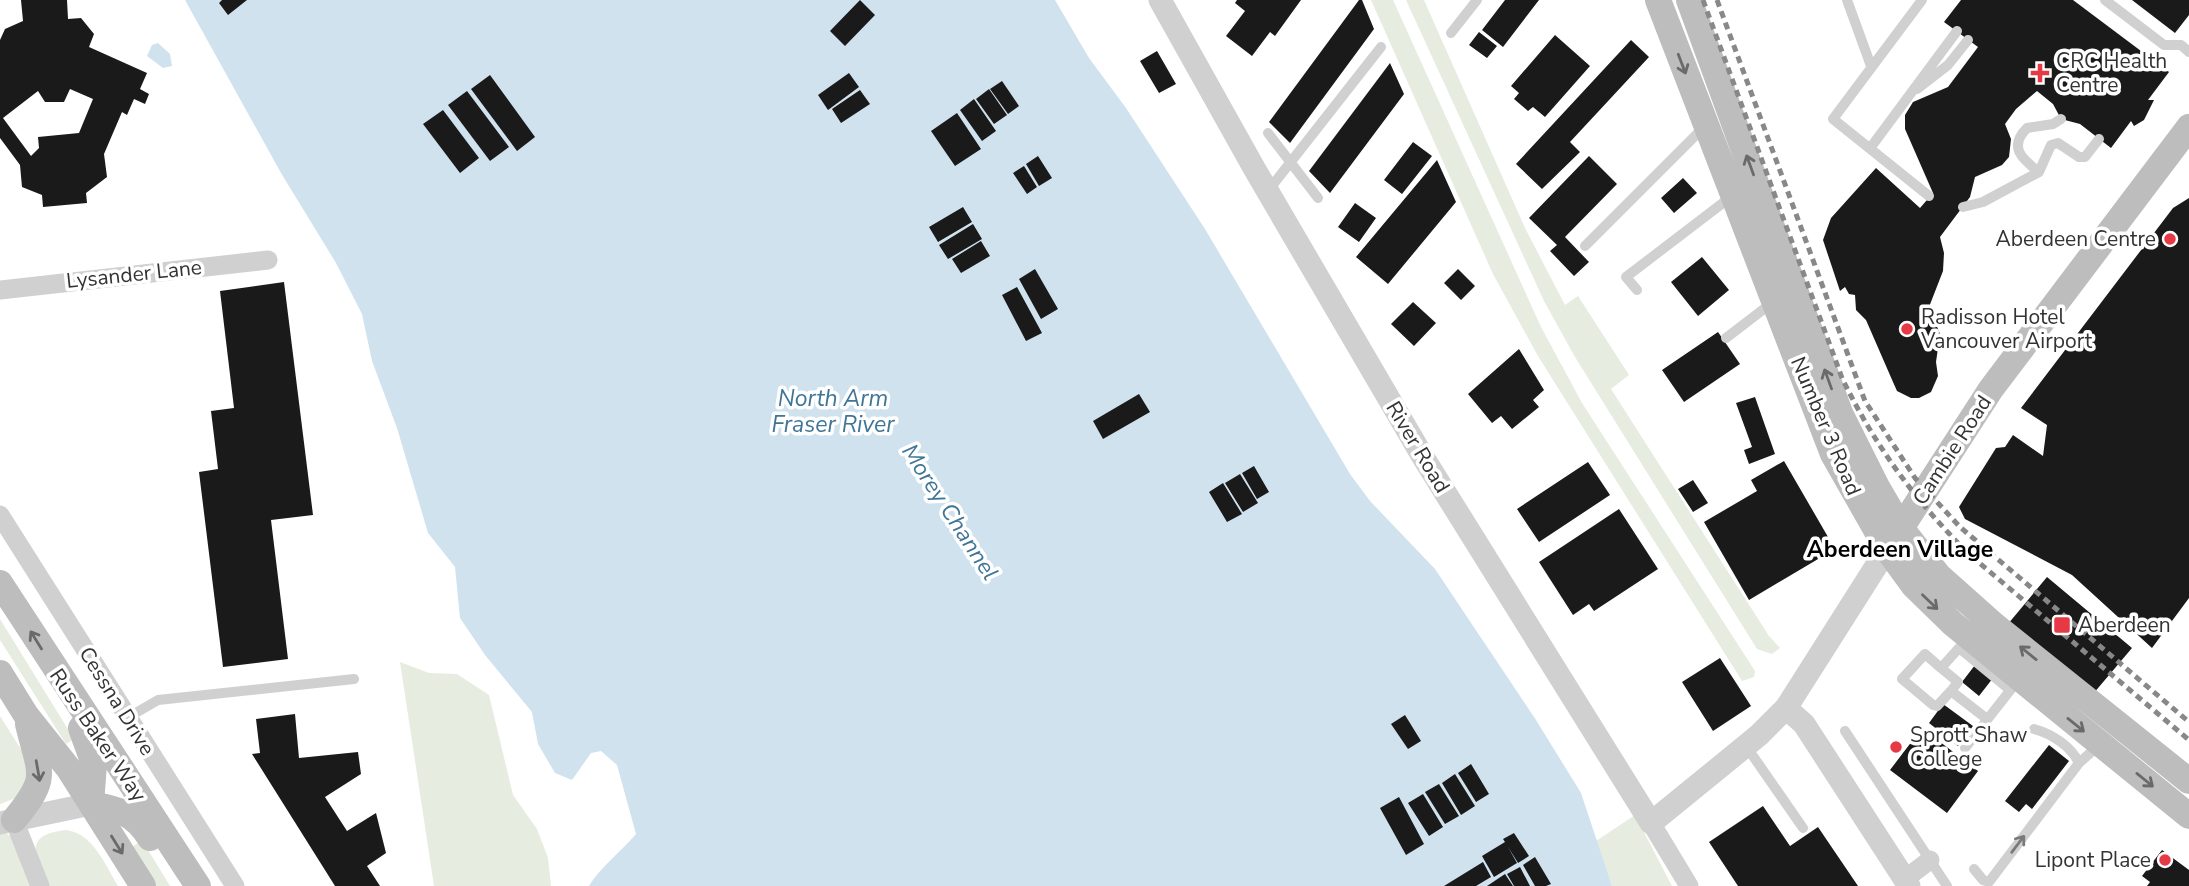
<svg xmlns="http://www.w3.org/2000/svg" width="2189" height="886" font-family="'Nunito Sans',sans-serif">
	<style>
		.green { fill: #e6ecdf }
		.water { fill: #cfe2ee }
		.building { fill: #1a1a1a; fill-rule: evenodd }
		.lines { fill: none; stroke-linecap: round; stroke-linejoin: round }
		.service { stroke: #d0d0d0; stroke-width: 10 }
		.minor { stroke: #d0d0d0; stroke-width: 19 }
		.tertiary { stroke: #d0d0d0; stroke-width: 23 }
		.secondary { stroke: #bdbdbd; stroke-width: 26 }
		.rail { stroke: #888; stroke-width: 5; stroke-dasharray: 7 5; stroke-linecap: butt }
		.oneway { stroke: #6a6a6a }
		.oneway2 { stroke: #7a7a7a }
		.poi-dot { fill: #e63946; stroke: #fff; stroke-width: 2.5 }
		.labels { text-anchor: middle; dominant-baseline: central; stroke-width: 7; stroke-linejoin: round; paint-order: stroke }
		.poi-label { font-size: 21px; fill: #333; stroke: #fff; text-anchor: start }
		.street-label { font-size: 21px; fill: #333; stroke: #fff }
		.water-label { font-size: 23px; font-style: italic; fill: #3f7597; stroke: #fff }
		.neighbourhood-label { font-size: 23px; font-weight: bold; fill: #000; stroke: #fff }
	</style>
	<rect width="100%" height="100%" fill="#fff"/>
	<path class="green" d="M1371,0H1393L1541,327L1582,403L1755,671L1754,677L1742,681L1538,356L1493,274Z
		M1406,0H1424L1525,228L1565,305L1578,296L1629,375L1611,389L1769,636L1780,648L1772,654L1757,649L1575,357L1544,301Z
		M0,619L74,739L66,744L0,640Z
		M400,662L429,673L457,674L489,695L513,795L537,829L548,858L551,886H434Z
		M0,716L29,762L21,796L0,804Z
		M1635,815L1672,886H1612L1596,841Z
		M0,829L12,837L31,886H0Z
		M66,830C93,833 105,865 118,886H46C36,855 22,835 66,830Z
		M142,840L170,886H156L132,847Z"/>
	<path class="water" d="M185,0H1055L1089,58L1126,108L1205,229L1350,474L1370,501L1435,569L1536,720L1581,793L1612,886H589C600,867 621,852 636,834L617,765L601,751L591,753L572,780L555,773L538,744L532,712L485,655L460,618L455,567L428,533L397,428L372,361L362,314L336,263L281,173Z
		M158,43L170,54L172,66L163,68L147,56L152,45Z"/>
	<path class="building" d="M21,0H67L68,19L81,18L94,34L89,47L147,73L140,89L149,94L145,104L134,99L127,115L122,112L104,154L107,177L86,193L87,203L43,207L42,195L22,187L20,165L0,138V40L5,29L23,21ZM70,89L93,99L79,133L38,137L39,148L31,156L3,118L38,91L45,102H64Z
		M222,0H247L228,15L219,3Z
		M860,0L875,15L845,46L830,31Z
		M1237,0H1301L1275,36L1270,32L1252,56L1226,36L1245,11L1235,3Z
		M1359,0H1362L1374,29L1290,143L1269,122Z
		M1505,0H1539L1503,47L1482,30Z
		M1961,0H2073L2169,72L2148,100H2154L2144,120L2134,126L2131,121L2111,148L2080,124L2061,119L2053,104L2037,91L2016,109L2005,124L2011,139L2009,157L2002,165L1975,177L1970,197L1940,237L1944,253L1943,271L1929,307L1940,334L1936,362L1938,376L1931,392L1919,398H1911L1897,391L1893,382L1866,320L1856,310L1855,295L1849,294L1845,287L1840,291L1823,240L1831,218L1876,168L1920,208L1933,193L1905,129V115L1913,102L1948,87L1978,47L1944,22Z
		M2132,0H2189V15L2175,33Z
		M1479,32L1497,46L1487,58L1469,45Z
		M1555,35L1590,66L1545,117L1533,107L1528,111L1514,99L1519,93L1511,86Z
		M1631,40L1649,57L1570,142L1580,152L1542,189L1516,164Z
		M1157,51L1176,84L1159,93L1140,61Z
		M1390,63L1404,94L1330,193L1309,171Z
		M849,73L859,87L828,110L818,95Z
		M490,75L535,137L517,151L471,89Z
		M1002,81L1019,106L1008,114L990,89Z
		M989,89L1007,115L994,124L976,99Z
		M860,90L870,104L841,123L832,109Z
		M467,91L509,147L490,161L448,105Z
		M974,99L996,131L982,141L960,110Z
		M443,110L479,158L460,173L423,124Z
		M957,113L981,149L955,166L931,131Z
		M1413,142L1432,156L1402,194L1384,180Z
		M1038,156L1052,178L1039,186L1026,164Z
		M1589,156L1617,184L1565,237L1589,262L1574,276L1550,251L1557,245L1529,218Z
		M1437,160L1456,202L1388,284L1356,257Z
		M1024,166L1037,187L1027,194L1013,173Z
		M1683,178L1697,193L1674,213L1661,198Z
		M2189,198V598L2152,648L2072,575L1965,519L1959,507L1996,448L2005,447L2013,435L2043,456L2047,425L2021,408L2173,208Z
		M1355,203L1376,218L1359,242L1338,227Z
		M963,207L972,222L938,242L929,227Z
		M973,224L982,239L948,259L939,245Z
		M981,241L990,256L961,273L952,259Z
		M1702,257L1729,290L1698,316L1671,282Z
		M1035,269L1058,309L1041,319L1019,279Z
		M1458,269L1475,286L1461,300L1444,283Z
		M284,282L313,515L271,520L288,659L223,667L199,472L218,469L211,411L234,408L220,291Z
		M1017,287L1042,333L1026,341L1002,295Z
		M1413,302L1436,323L1414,346L1391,324Z
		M1718,332L1740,364L1684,402L1662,370Z
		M1519,349L1544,390L1533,400L1539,407L1512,429L1501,416L1492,423L1468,394Z
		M1139,394L1150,412L1103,439L1093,421Z
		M1755,397L1775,454L1749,464L1744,450L1752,447L1736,403Z
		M1784,461L1835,549L1749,600L1704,522L1757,491L1751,480Z
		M1588,462L1610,495L1539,542L1517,509Z
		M1254,466L1269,492L1257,499L1242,473Z
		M1240,474L1258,503L1243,512L1225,483Z
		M1693,480L1708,503L1693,512L1678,489Z
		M1223,483L1242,514L1227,522L1209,492Z
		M1619,509L1658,569L1594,611L1589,604L1573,615L1539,562Z
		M2047,577L2132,648L2093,694L2008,624Z
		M1720,658L1751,706L1713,731L1682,682Z
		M1975,665L1993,678L1979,696L1962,682Z
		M1943,704L1973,726L1958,746L1929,723Z
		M295,714L299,758L358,752L361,774L325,797L347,831L376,813L386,853L367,866L380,886H335L252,754L260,753L256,719Z
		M1405,715L1421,741L1408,749L1391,724Z
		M1922,728L1978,771L1947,813L1890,770Z
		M2049,745L2069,761L2032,809L2026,804L2019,812L2005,801Z
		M1471,764L1489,794L1476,802L1458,773Z
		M1455,774L1475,806L1461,815L1442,783Z
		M1439,784L1459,816L1445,824L1425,792Z
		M1423,794L1443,827L1429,836L1408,803Z
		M1399,797L1424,844L1406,855L1380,808Z
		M1763,806L1790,846L1818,827L1858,886H1738L1709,842Z
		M1514,833L1529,856L1518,863L1508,847L1517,863L1494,877L1482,856L1505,842L1503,839Z
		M2162,850L2189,870V886H2147L2150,882L2142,876Z
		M1535,857L1551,884L1546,886H1535L1523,865Z
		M1483,862L1491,877L1476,886H1444Z
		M1520,867L1530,886H1514L1507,874Z
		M1505,874L1513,886H1487Z"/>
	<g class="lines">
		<path class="service" d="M1847,0L1871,66
			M2105,0L2164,45H2181L2189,52
			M1451,33L1477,0
			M1917,89L1948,65L1968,40
			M1833,119L1922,0
			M1833,119L1929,196
			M1268,133L1318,198
			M1871,147L1957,31
			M2039,172C2022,159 2008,147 2027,128L2053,124L2061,119
			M2039,172L2051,145L2058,143L2079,157H2085L2099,139
			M1268,191L1381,47
			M1963,207L1983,202L2039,172
			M1585,246L1703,128
			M1637,290L1626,277L1732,196
			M1726,338L1773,302
			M1967,639L1941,668L1925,654L1902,679L1933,705L1937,706L1951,691L1987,719
			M1959,648L2010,690
			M1941,668L1958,682L1951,691
			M127,718L158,700L354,679
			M2034,729C2052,734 2071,746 2079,763
			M1845,731L1947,886
			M1746,746L1803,828
			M1965,748L2019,679
			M1974,869L1983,880L1989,882L2079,763L2098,746"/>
		<path class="minor" d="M0,290L268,260
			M0,515L235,886
			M14,820L40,886
			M1651,823L1689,886
			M1905,879L1930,860"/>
		<path class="tertiary" d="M1160,0L1254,168L1423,457L1651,823L1759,735L1786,708L1887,549
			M1786,708L1804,724L1909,886
			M0,823L91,804"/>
		<path class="secondary" d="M1658,0L1833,454L1887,549L1914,586L1953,624L2189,816
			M1689,0L1840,413L1877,487L1901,528L1939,576L1994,625L2189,781
			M1894,539L1991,389L2189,127
			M0,583L198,886
			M0,673L26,715L69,769L143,886
			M81,728L94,764L91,804
			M91,804C119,809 134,813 150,838
			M14,820C50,776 40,775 28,724"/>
		<path class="rail" d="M1703,0L1842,378C1875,446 1916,502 1970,555L2189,740
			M1717,0L1865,401L1915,478L1960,527L2189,722"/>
	</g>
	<defs><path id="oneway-shaft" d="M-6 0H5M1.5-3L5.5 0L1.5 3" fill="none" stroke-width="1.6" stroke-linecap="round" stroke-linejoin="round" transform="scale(1.75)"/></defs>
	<g class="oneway">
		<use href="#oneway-shaft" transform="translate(1682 64) rotate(69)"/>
		<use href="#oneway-shaft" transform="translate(1750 165) rotate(-110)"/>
		<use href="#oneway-shaft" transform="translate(1828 379) rotate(-110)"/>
		<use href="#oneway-shaft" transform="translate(1930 602) rotate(44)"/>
		<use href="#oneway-shaft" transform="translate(36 640) rotate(-122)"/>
		<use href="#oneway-shaft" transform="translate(2028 653) rotate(-141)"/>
		<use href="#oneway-shaft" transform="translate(2076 725) rotate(39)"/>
		<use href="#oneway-shaft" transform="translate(38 771) rotate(80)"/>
		<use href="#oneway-shaft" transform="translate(2145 780) rotate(39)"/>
		<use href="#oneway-shaft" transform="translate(117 845) rotate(58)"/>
	</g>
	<use class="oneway2" href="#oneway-shaft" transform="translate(2018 844) rotate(-53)"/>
	<g class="poi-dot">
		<path d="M2036.5 62.5h7v7h7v7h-7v7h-7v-7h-7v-7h7z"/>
		<circle cx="2170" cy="239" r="7"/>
		<circle cx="1907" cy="329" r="7"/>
		<rect x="2053" y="616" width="18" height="18" rx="3.5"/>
		<circle cx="1896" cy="747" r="7"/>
		<circle cx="2165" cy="860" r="7"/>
	</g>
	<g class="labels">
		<g class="poi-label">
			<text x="2056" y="61">CRC Health<tspan x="2056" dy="24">Centre</tspan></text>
			<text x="2156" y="239" text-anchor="end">Aberdeen Centre</text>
			<text x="1921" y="317">Radisson Hotel<tspan x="1921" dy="24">Vancouver Airport</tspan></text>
			<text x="2078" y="625">Aberdeen</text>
			<text x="1910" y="735">Sprott Shaw<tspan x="1910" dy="24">College</tspan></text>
			<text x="2151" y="860" text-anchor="end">Lipont Place</text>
		</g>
		<g class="street-label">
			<text transform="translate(134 274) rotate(-6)">Lysander Lane</text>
			<text transform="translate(1826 426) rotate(67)">Number 3 Road</text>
			<text transform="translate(1418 447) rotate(59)">River Road</text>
			<text transform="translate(1952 450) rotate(-57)">Cambie Road</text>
			<text transform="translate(117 701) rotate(58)">Cessna Drive</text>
			<text transform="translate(98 735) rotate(56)">Russ Baker Way</text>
		</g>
		<g class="water-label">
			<text x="833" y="398">North Arm<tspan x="833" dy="26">Fraser River</tspan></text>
			<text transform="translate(950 512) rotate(57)">Morey Channel</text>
		</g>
		<g class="neighbourhood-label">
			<text x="1900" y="549">Aberdeen Village</text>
		</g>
	</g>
</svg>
